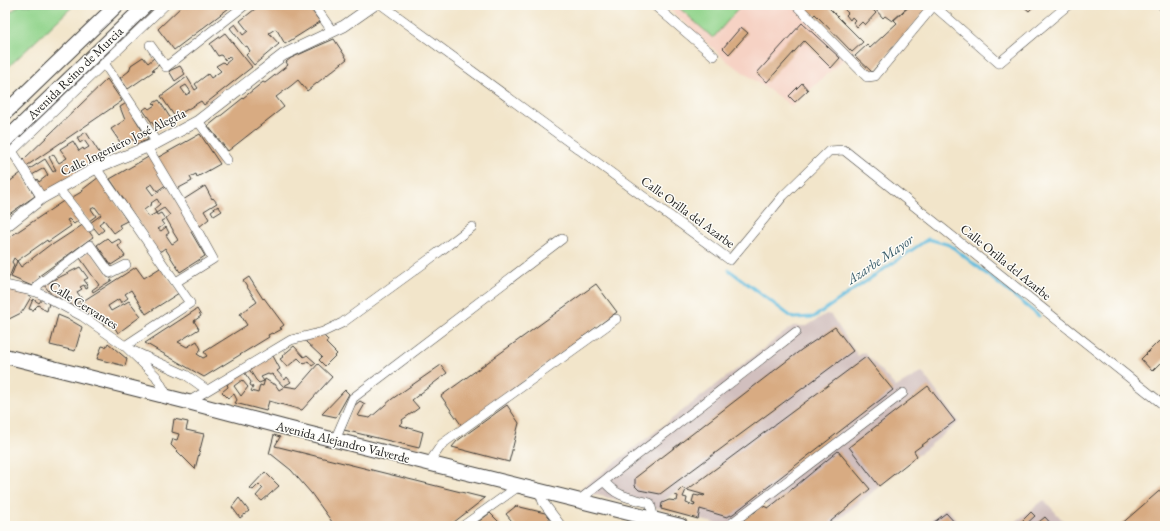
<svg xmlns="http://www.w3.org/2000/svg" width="1170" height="531" font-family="'EB Garamond',serif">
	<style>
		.built { fill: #f6d2c4 }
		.industrial { fill: #d1bfbe }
		.green { fill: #92d48c; stroke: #577854 }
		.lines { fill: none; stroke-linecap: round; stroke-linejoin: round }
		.stream { stroke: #61bcde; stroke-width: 3 }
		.building { fill: #d8ab82; fill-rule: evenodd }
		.minor-casing { stroke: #3c3a36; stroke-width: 10 }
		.tertiary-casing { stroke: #3c3a36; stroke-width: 12 }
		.primary-casing { stroke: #3c3a36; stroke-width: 16 }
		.minor { stroke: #fff; stroke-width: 9 }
		.tertiary { stroke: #fff; stroke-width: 11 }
		.primary { stroke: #fff; stroke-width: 14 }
		.labels { text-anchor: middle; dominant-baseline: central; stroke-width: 3; stroke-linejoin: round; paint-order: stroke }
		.street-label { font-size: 13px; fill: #1c1c1c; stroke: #fdfcf7 }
		.water-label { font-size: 14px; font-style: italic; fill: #385c6a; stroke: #fdfcf7 }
	</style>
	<rect width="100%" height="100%" fill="#fdfcf7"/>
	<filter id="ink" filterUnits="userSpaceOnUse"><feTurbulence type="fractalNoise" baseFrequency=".025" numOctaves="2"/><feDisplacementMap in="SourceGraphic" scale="8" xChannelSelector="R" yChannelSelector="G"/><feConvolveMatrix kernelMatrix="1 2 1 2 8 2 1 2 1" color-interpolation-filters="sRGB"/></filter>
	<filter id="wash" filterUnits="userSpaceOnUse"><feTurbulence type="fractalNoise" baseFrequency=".012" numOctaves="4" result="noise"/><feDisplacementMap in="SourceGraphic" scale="16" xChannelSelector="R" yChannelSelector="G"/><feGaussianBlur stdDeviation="0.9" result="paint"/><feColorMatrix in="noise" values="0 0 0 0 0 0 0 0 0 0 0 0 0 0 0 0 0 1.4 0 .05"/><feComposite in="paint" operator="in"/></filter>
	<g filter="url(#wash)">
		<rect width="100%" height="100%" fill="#f2e5ca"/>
		<path class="built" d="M665,5H792L845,58L792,106L727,61Z"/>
		<path class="industrial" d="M826,314L831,315L858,356L864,352L896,387L922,372L959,422L833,524L770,508L764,503L745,516L742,526H725L698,519L705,495L687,490L683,486L666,499L662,503L661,509L578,491L793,326H807Z
			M1044,500L1068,526H1010Z
			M946,508L963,526H923Z"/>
		<path class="green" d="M20,5H74L5,70V16Z
			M676,5H736L739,8L713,38Z"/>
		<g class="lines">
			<path class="stream" d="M729,270L793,318L814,317L928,239L950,245L1039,316"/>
		</g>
		<g id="blocks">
			<path class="building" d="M183,5H233L174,50L158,29Z
				M260,5H308L320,22L285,44L277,30L275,29L269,33L279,44L254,65L246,55L250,51L247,46L245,47L230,28L235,24L243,35L248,31L240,21Z
				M802,5H826L863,42L852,52L815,14L813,16Z
				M846,5H876L872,9L876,13L865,25L862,22L857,27L853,22L855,20L852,17L850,20L846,15L848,13L843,8Z
				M878,5H910L892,21L885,16L883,18L875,9Z
				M911,5H921L927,9L872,72L855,56L867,45L870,48L897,23L894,20Z
				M1022,5H1035L1029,11Z
				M802,23L840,58L831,68L804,41L767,82L757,73Z
				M741,27L748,33L729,54L723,48Z
				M225,33L252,67L204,105L201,101L175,117L161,96L187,77L195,90L198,88L195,84L208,74L211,78L221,71L216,66L223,62L225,64L231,59L229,56L225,60L221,55L218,56L210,44ZM186,85L191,92L186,95L181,88Z
				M334,39L347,59L307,91L298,80L292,85L276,97L284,107L228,151L208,126L263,82L265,83L288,65L286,62L291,58Z
				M143,57L148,63L154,58L159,65L152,70L154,71L128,89L120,78L129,71L131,65Z
				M180,66L185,74L175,81L169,71Z
				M107,79L122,101L25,167L22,161Z
				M802,83L808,90L795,102L789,96Z
				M159,100L171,119L167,124L158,131L143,110L147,107L149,109L155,105L153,103Z
				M128,102L134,115H133L148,140L136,144L133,139L122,145L111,129L125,120L120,107Z
				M86,132L102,157L43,194L35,181L37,179L39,182L48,175L44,168L32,175L28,170L45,159L53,172L56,170L49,157L53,154L59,163L67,158L60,149L73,141L79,151L83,148L84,150L89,147L84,140L80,143L77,138Z
				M200,134L220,164L197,177L196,174L190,177L192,181L177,189L157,158Z
				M150,156L167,184L157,191L152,184L147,187L153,195L168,186L195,229L191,232L205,256L180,272L165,248L161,251H158L110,179ZM157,199L160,204L154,209L156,213L164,208L170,215L166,218L173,230V232L178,240L174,243L172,244L166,235L169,233L166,227L161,231L158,229L164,225L161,221L165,219L161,213L157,215L156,213L149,217L144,210L152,204L151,203Z
				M21,173L35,196L5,217V185Z
				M99,177L127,221L119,225L121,228L114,233L104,220L99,224L104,230L99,234L90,223L101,215L95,207L91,209L96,216L89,221L71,198L83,191L82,190Z
				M205,186L212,199L213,198L217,203L204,211L209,219L199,227L183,200Z
				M65,200L80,219L74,224L69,219L67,220L71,226L48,242L47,240L17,261L21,267L51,244L52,245L84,224L93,237L39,276L41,278L36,284L33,283L32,286L11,277L17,261L14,258L12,262L14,265L8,280L5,279V240Z
				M218,206L222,211L214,216L211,211Z
				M107,238L112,243L119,239L122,243L118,246L125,256L111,265L97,245Z
				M90,251L112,280L93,292L92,290L99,285L80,258Z
				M80,267L88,278L84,280L87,284L86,285L88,288L86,289L84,285L80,287L82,289L77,292L82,299L73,307L62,292L61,293L63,296L58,299L56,296L52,295L44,285Z
				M136,267L144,278L160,268L179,293L146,314L131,290L125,294L128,298L121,303L119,299L108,306L111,311L129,301L141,316L118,333L110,320L104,325L97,314L91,318L80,303Z
				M249,277L263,299L264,298L284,325L280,328L282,329L273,334L272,333L268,335L269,337L204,377L145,343L197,309L201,316L194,321L199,329L178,342L187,347L197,341L201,349L197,354L203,358L207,356L204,352L247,325L240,314L257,302L243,281Z
				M596,284L617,312L462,426L441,396Z
				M7,290L27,294L31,297L24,309L21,313L5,321V315L8,313L5,310V292Z
				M33,299L39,303L42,299L49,303L47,311L43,309V308L38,305L33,310L29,309Z
				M58,315L70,320L82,327L75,351L50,345Z
				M835,327L853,351L660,494L639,490L635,486V478L801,350Z
				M323,335L328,340L326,343L337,354L325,366L319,360L322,357L306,342V340Z
				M1159,341L1165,347V358L1152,371L1141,359Z
				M108,343L127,359L125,366L97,359L102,346L106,347Z
				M294,346L304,357L307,355L316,363L312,366L308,361L304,364L298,358L287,367L280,359L283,357L282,356Z
				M273,356L280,369L277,371L285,380L287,377L291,382L284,386L297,388L318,364L332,377L302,410L269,401L266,411L235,403L237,400L234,394L228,398L222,392L228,387L227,384L244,372L251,382L250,385L253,387L251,391L258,393L260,385L263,386L265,379L273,384H275L279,390L284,387L272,374L270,375L268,374L261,377L264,381L259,383L256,380L249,369ZM242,380L248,387L241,396L234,386Z
				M866,357L893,390L733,514L727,517L700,509L698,519L661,509L662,503L669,500L677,501L678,496L675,495L682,488L686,490L683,497L687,498L686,503L694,506L695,503L692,502L694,495L699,496L700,495L704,496L705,495L687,490Z
				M441,365L447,373L412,400L419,408L402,420L403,422L399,425L423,432L419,448L344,430L354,406L360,401L365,404L358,416L370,418L392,399Z
				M928,386L955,421L914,451L917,456L879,486L849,447Z
				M345,390L349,394L336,417L322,414Z
				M507,405L519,423L509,462L452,447L457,441Z
				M174,419L188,422L186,430L204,434L195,469L171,445L173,439L177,440L179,434L172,432Z
				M274,435L280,437L275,446L485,498L449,526H335L311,493L291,470L271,454H269Z
				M838,451L870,489L831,521L830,526H766L755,523L754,526H742L744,519L747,516L755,512L761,505L768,508L775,503Z
				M265,472L279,486L262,501L256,496L263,488L259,484L253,490L250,488Z
				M1165,486V526H1119Z
				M239,498L249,511L240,518L232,507Z
				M516,506L545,513L555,526H516L506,514Z
				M1031,512L1035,516L1024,526H1017Z
				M490,513L499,522L501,526H480L478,522Z
				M946,513L958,526H929Z
				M1045,517L1053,526H1034Z"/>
		</g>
	</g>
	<g filter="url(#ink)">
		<use href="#blocks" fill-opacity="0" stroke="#3c3a36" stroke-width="1"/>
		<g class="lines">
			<defs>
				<path id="minor" d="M314,5L332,31
					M382,5L730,260L783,196L829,151L844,150L1165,406
					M654,5L714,56
					M796,5L867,77L875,76L934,5
					M933,5L999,63L1068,5
					M1162,5L1165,7
					M150,45L166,67L245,5
					M104,63L157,143
					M198,121L227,160
					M147,147L197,230L213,259L176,282
					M12,151L42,198
					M5,158L165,5
					M96,168L190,303L125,346
					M59,189L89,227
					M5,285L37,292L82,316L125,346L156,376L168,397
					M36,292L38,285L90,245L110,273L126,265
					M131,350L186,375L207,390
					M188,402L291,340L323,332L342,323L427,261L472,227
					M335,440L353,398L562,239
					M429,463L442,444L616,319
					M604,481C616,497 631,498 650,503L654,519
					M539,491L543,502L561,526
					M578,501L796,332
					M463,526L519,486
					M728,526L903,393"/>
				<path id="tertiary" d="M5,227L42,198L96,168L157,143L198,121L283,55L344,26L374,5"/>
				<path id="primary" d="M5,113L117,5
					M5,141L146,5
					M5,356L188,402L287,428L681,526"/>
			</defs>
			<use href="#minor" class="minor-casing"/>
			<use href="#tertiary" class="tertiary-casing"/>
			<use href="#primary" class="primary-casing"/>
			<use href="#minor" class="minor"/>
			<use href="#tertiary" class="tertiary"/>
			<use href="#primary" class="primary"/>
		</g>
	</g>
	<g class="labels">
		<g class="street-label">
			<text transform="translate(75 73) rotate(-44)">Avenida Reino de Murcia</text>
			<text transform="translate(123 142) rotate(-26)">Calle Ingeniero José Alegría</text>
			<text transform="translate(688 212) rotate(36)">Calle Orilla del Azarbe</text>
			<text transform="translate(1006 262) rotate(39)">Calle Orilla del Azarbe</text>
			<text transform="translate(84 305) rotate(32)">Calle Cervantes</text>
			<text transform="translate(343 442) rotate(14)">Avenida Alejandro Valverde</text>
		</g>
		<g class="water-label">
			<text transform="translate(880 259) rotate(-34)">Azarbe Mayor</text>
		</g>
	</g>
	<rect width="1170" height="531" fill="none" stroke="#fdfcf7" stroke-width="20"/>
</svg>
